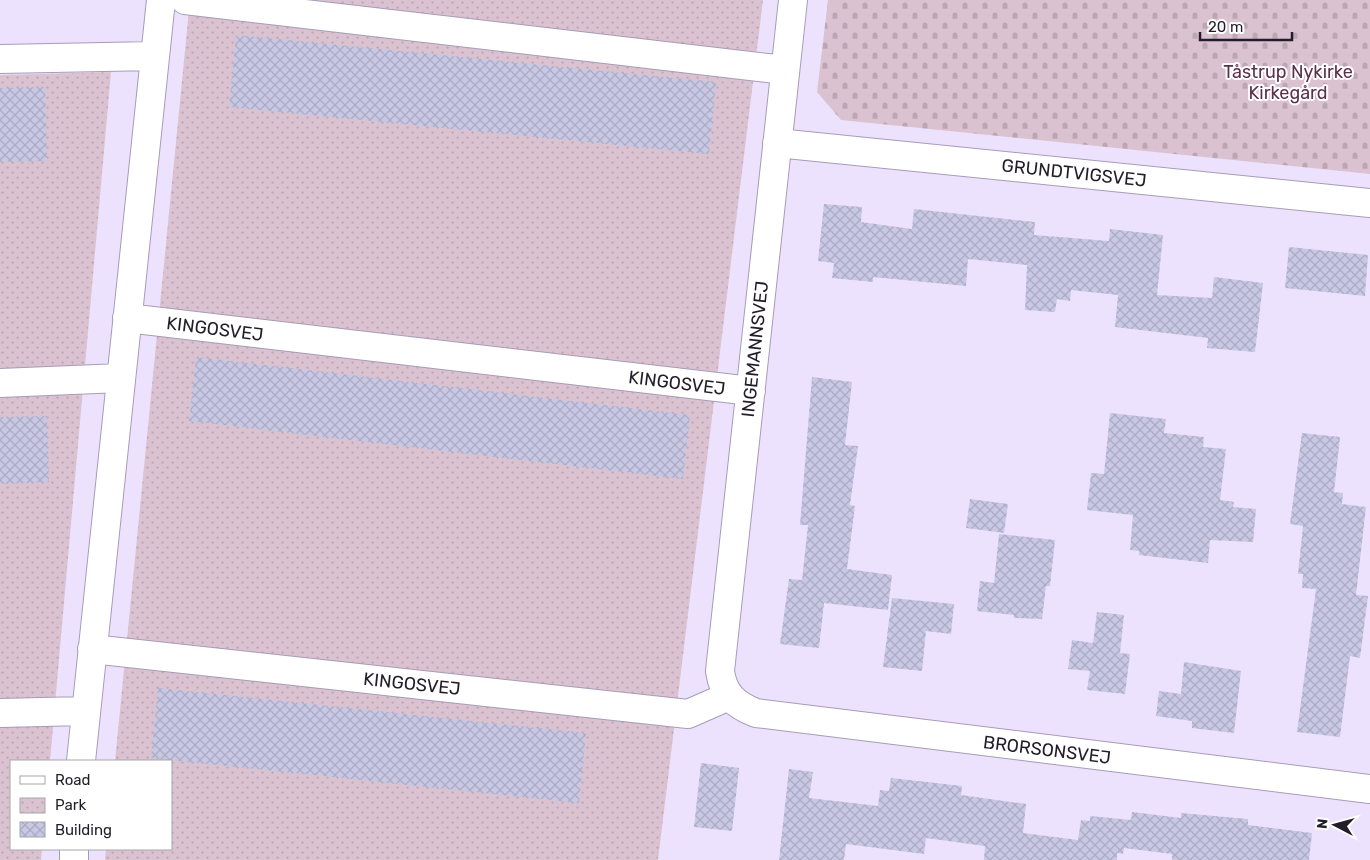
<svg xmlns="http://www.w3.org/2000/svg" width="1370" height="860" font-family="Rubik,sans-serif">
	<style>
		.cemetery { fill: url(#cemetery-stones) }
		.park { fill: url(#park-dots) }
		.building { fill: url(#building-cross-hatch) }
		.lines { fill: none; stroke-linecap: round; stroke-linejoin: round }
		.minor-casing { stroke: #a79cb6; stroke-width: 30 }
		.minor { stroke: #fff; stroke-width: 28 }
		.labels { text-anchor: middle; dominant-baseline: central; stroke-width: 4; stroke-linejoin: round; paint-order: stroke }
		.park-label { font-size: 18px; fill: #5c2f4d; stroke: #fff }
		.street-label { font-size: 18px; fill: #221d28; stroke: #fff }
	</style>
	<defs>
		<pattern id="cemetery-stones" width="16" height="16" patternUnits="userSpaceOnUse" patternTransform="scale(1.25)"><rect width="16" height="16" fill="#dbc2d1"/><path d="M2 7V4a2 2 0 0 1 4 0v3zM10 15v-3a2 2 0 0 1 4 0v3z" fill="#bca6b3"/></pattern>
		<pattern id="park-dots" width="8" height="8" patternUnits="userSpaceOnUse" patternTransform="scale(1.25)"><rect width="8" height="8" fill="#dbc2d1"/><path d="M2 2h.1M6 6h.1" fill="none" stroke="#bca6b3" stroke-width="1.8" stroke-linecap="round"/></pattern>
		<pattern id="building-cross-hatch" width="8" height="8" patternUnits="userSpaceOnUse" patternTransform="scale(1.25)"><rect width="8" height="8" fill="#c8c8e5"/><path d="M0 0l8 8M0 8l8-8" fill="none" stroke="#acabc4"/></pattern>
	</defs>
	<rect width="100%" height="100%" fill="#ede2fe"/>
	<path class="cemetery" d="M828,0H1370V174L841,120L817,92Z"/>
	<path class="park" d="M190,0H763L658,860H105L106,849H171V761H115Z
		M111,72L50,761H11V849H42L41,860H0V75Z"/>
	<path class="building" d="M236,35L716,82L709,154L229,107Z
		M45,87L47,161L0,162V88Z
		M824,204L862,207L861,222L912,229L914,209L1035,222L1034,235L1109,241L1110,229L1163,235L1157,295L1212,298L1214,277L1263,283L1255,352L1207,348L1208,338L1115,327L1118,295L1071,290L1070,301L1057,299L1055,312L1025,310L1027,265L968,259L966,286L873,277V282L832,278L834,263L818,261Z
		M1289,247L1368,255L1365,296L1285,288Z
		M196,357L690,415L683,479L189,421Z
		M812,377L852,382L845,445L858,446L850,505L855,506L847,569L892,575L888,610L824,603L819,648L780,644L789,579L802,580L808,525H800Z
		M1110,413L1166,419L1164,433L1204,437L1203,447L1226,449L1220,500L1234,502L1233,507L1256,509L1253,542L1210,540L1208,563L1139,555V551L1130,550L1133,515L1087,510L1091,473L1104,474Z
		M47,416L49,482L0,484V417Z
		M1302,433L1340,437L1334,492L1343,493L1342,504L1366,507L1356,595L1368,596L1360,658L1350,656L1340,737L1297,732L1316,589L1302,588L1303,574H1298L1303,526L1290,524Z
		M970,499L1008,504L1004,533L966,528Z
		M999,534L1055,540L1050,586H1046L1042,619L1014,618V615L977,611L980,581L994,583Z
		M892,598L954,604L951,634L926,631L922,671L883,667Z
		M1097,612L1124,615L1120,653L1130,654L1125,694L1087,690L1090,671L1068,669L1072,640L1093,643Z
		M1184,662L1241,671L1234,733L1192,728V721L1156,716L1159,691L1181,694Z
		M158,688L586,733L579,803L151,758Z
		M701,763L739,768L732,831L694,827Z
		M789,769L813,772L809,798L878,806L880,790L889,791L891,778L962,786L961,795L1026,804L1023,833L1078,840L1081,820L1090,821V816L1131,820L1132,812L1181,818V813L1248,819V825L1312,833L1309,860H1172V854L1124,848L1123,854L1117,853V860H984L985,846L926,838L924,854L846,844L844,860H779Z"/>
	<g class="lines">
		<defs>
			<path id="minor" d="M185,0L785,70
				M793,0L720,671C723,694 735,705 756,713L1370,789
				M0,59L155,56
				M777,143L1370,203
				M127,318L751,391
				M0,383L121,378
				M92,649L688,714L729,696
				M0,713L85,711
				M81,761L161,0
				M74,860V849"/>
		</defs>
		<use href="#minor" class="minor-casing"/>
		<use href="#minor" class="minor"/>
	</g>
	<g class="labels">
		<g class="park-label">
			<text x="1288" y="72">Tåstrup Nykirke<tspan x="1288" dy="21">Kirkegård</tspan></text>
		</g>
		<g class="street-label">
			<text transform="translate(1074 173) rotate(6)">GRUNDTVIGSVEJ</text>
			<text transform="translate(215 329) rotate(7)">KINGOSVEJ</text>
			<text transform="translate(755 349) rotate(-84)">INGEMANNSVEJ</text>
			<text transform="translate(677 383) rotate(7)">KINGOSVEJ</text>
			<text transform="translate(412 684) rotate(6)">KINGOSVEJ</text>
			<text transform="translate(1047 750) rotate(7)">BRORSONSVEJ</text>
		</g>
	</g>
	<rect x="10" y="760" width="162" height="90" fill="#ffffff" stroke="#a7a5a9"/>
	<rect x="20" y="776" width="25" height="8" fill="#ffffff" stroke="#a7a5a9"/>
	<text x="55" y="785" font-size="15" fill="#221d28">Road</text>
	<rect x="20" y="798" width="25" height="15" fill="url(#park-dots)" stroke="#a7a5a9"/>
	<text x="55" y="810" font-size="15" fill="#221d28">Park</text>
	<rect x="20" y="822" width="25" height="15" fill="url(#building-cross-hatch)" stroke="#a7a5a9"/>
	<text x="55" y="835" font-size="15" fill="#221d28">Building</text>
	<g transform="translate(1335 825) rotate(276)" stroke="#ffffff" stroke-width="4" paint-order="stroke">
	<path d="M0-4L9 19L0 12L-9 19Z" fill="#221d28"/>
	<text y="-8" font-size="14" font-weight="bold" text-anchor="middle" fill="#221d28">N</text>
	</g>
	<path d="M1200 32v8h92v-8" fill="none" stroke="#221d28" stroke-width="2.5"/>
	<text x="1208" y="32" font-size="15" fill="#221d28" stroke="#ffffff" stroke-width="4" paint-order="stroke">20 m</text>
</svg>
